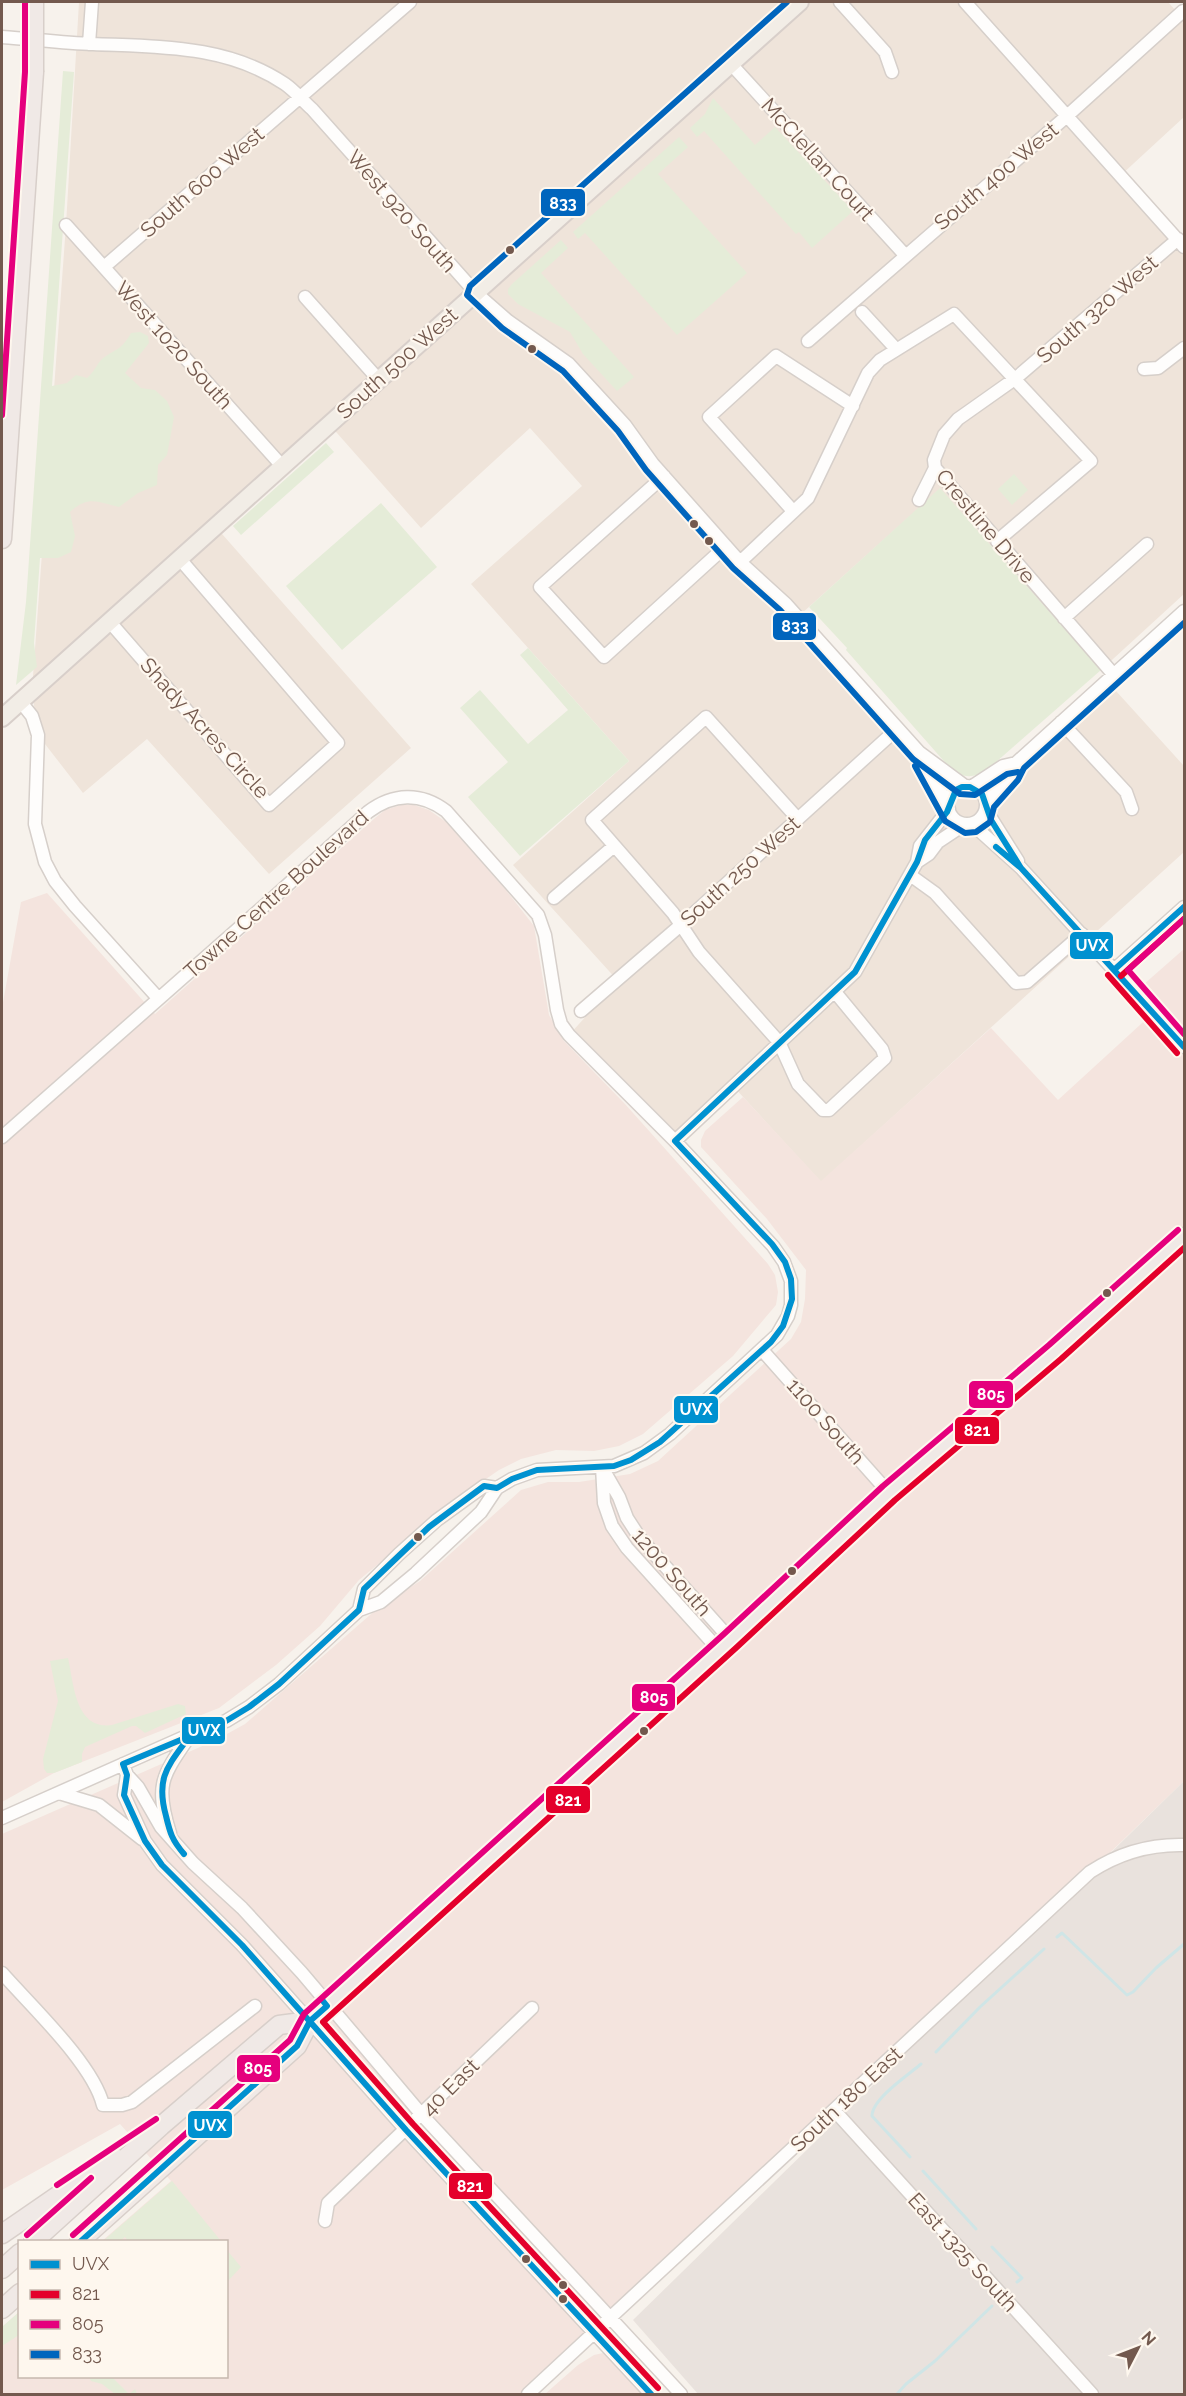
<svg xmlns="http://www.w3.org/2000/svg" width="1186" height="2396" font-family="Raleway,sans-serif">
	<style>
		.residential { fill: #efe4da }
		.commercial { fill: #f4e4de }
		.industrial { fill: #e9e2dd }
		.green { fill: #e5ecd8 }
		.lines { fill: none; stroke-linecap: round; stroke-linejoin: round }
		.stream { stroke: #cfe5e6; stroke-width: 3 }
		.minor-casing { stroke: #d6cfca; stroke-width: 15 }
		.major-casing { stroke: #d8cfca; stroke-width: 20 }
		.highway-casing { stroke: #d8cfca; stroke-width: 21 }
		.minor { stroke: #fefdfc; stroke-width: 12 }
		.major { stroke: #f2ede6; stroke-width: 16 }
		.highway { stroke: #f0e9e6; stroke-width: 18 }
		.highway-bridge-casing { stroke: #d8cfca; stroke-width: 21; stroke-linecap: butt }
		.highway-bridge { stroke: #f0e9e6; stroke-width: 18 }
		.bus-1-casing { stroke: #fef7ee; stroke-width: 10 }
		.bus-2-casing { stroke: #fef7ee; stroke-width: 10 }
		.bus-3-casing { stroke: #fef7ee; stroke-width: 10 }
		.bus-4-casing { stroke: #fef7ee; stroke-width: 10 }
		.bus-1 { stroke: #0091d0; stroke-width: 6 }
		.bus-2 { stroke: #e4002b; stroke-width: 6 }
		.bus-3 { stroke: #e5007d; stroke-width: 6 }
		.bus-4 { stroke: #0065bd; stroke-width: 6 }
		.bus-dot { fill: #73594e; stroke: #fef7ee; stroke-width: 2 }
		.labels { text-anchor: middle; dominant-baseline: central; stroke-width: 4.5; stroke-linejoin: round; paint-order: stroke }
		.street-label { font-size: 21px; fill: #73594e; stroke: #fef7ee }
		.line-badge { stroke: #fef7ee; stroke-width: 2 }
		.badge-label { font-size: 16px; text-anchor: middle; font-weight: bold; fill: #fff }
	</style>
	<rect width="100%" height="100%" fill="#f7f2ec"/>
	<path class="residential" d="M79,2H1168L1184,20V117L1120,176L1184,248V594L1101,670L940,489L800,615L934,761L965,786L1016,763L1107,681L1184,766V852L821,1182L733,1086L675,1141L569,1035L618,981L513,865L629,761L471,584L582,486L530,428L421,528L329,424L215,526L411,748L269,874L147,739L83,793L38,735L32,690L66,225Z"/>
	<path class="commercial" d="M401,805H414L429,810L446,822L505,889L534,926L549,1015L563,1040L625,1104L768,1264L775,1275L778,1292L776,1305L733,1356L643,1434L619,1446L594,1451L556,1450L521,1459L499,1470L454,1501L359,1580L320,1626L276,1665L219,1708L54,1773L2,1802V1008L21,902L47,893L155,1014L375,818L385,810Z
		M1184,949V1781L1090,1872L528,2394H2V2327L19,2312L20,2376H226V2242L102,2241L171,2181L120,2124L2,2190V1834L216,1740L245,1724L378,1608L420,1581L521,1490L548,1482H579L630,1474L658,1461L791,1339L801,1322L805,1299L806,1270L767,1219L701,1147V1140L705,1131L743,1097L821,1181L991,1028L1058,1100L1153,1013L1135,992Z
		M603,2353L614,2360L646,2394H545L578,2365L594,2355Z"/>
	<path class="industrial" d="M1184,1781V2394H698L633,2320Z"/>
	<path class="green" d="M63,71L74,72L52,386L67,383L76,375L87,378C94,372 97,364 102,359C115,349 122,350 131,333L140,332L148,336L149,343L125,373L141,388L155,390L167,401L174,417L167,455L158,465L157,485L138,493L119,507C98,502 88,495 70,512L75,536L71,552L58,558H40L34,643L37,667L16,685L26,602Z
		M713,98L755,145L775,127L853,211L812,248L799,232L796,234L704,131L697,137L690,128L705,114Z
		M679,137L688,147L658,174L747,273L677,335L585,233L578,239L573,232Z
		M561,240L568,248L541,273L634,377L617,391L583,354L570,332L518,304L508,294V289L512,284Z
		M326,443L334,452L241,535L233,526Z
		M1014,474L1028,490L1012,505L998,489Z
		M940,488L1101,670L987,770C972,779 963,778 950,768L846,650L847,648L809,607Z
		M381,503L437,567L342,650L286,586Z
		M528,648L629,761L520,856L468,797L508,762L460,708L480,690L528,744L568,710L520,655Z
		M68,1658C74,1684 75,1730 112,1725L178,1704L185,1706L186,1714L145,1733L136,1726H132L85,1747L82,1754V1762L54,1773H47L44,1769L43,1759L58,1701L50,1661Z
		M172,2181L221,2241L129,2242L125,2237L120,2241H103Z
		M226,2249L241,2267L227,2282H226Z
		M19,2312V2335L2,2346V2327Z
		M89,2377H112L129,2394L135,2389L137,2394H115L102,2384L91,2381Z"/>
	<g class="lines">
		<path class="stream" d="M1057,1937L1062,1933L1127,1995L1133,1992L1156,1968L1184,1944
			M936,2052L980,2007L1044,1949
			M910,2157L872,2116C872,2099 908,2075 921,2064
			M923,2171L976,2229
			M992,2247L1022,2278L1017,2282
			M897,2394L906,2384L935,2361L992,2306"/>
		<defs>
			<path id="minor" d="M840,2L885,52L892,72
				M965,2L1184,247
				M2,37C32,39 63,43 93,44C160,47 227,45 285,84C295,91 303,101 312,109L476,293L508,321L569,364L625,425L653,464L740,562L786,604L919,752L965,786
				M89,44L92,2
				M731,64L905,255
				M66,225L282,466
				M104,267L410,2
				M305,297L378,379
				M862,312L896,349
				M808,341L1067,116L1183,11
				M1144,369L1158,368L1184,348
				M664,476L540,587L604,657L726,546
				M919,500L935,468
				M793,511L709,417L776,356L853,406
				M740,562L808,498L868,373L880,360L954,314L1091,461L997,541
				M1064,618L1147,544
				M109,621L269,805L338,743L179,558
				M1114,675L935,468L934,460L944,435L958,419L1016,378L1178,239
				M20,701L32,716L38,735L35,824L45,862L55,881L75,906L158,998
				M1061,722L1126,792L1132,809
				M920,753L948,806
				M948 805a19 19 0 1 1 38 0a19 19 0 1 1-38 0Z
				M971,787L1003,766L1016,763
				M986,803L1011,775L1016,763L1184,611
				M986,810L1018,861
				M798,819L706,717L592,820L673,913L699,952L779,1042L798,1084L823,1110H829L885,1058L882,1049L835,992
				M972,824L1021,868L1184,1047
				M917,862L929,854L938,842L965,824
				M910,875L935,893L1016,983L1027,982L1082,934
				M554,898L614,846
				M1115,969L1184,907
				M581,1011L682,924L897,729
				M2,1137L272,899L368,812C393,793 421,792 446,811L538,915L545,935L557,1010L561,1024L569,1035L675,1141L773,1246L784,1262L791,1281V1305L788,1316L777,1335L670,1434L644,1453L614,1466L537,1470L512,1479L497,1488L484,1486L437,1520L399,1554L364,1589L359,1610L279,1684L249,1707L226,1721L191,1734L2,1818
				M675,1141L855,972L917,862L920,846L949,809
				M762,1350L889,1493
				M602,1467L604,1503L612,1526L627,1548L719,1650
				M603,1469L619,1497L627,1518L640,1538L731,1640
				M359,1610L381,1602L416,1573L481,1512L497,1488
				M123,1764L127,1775L138,1787L161,1827L193,1863L242,1908L302,1973L422,2115L681,2394
				M127,1775L124,1795L145,1841L162,1865L242,1945L406,2130L651,2394
				M59,1793L99,1805L142,1839
				M170,1833C154,1783 163,1775 191,1734
				M2,1973C31,2006 93,2064 103,2105H122L132,2102L255,2006
				M834,2110L1092,2394
				M325,2221L328,2203L532,2008
				M528,2394L1090,1872C1119,1853 1149,1844 1184,1845"/>
			<path id="major" d="M2,718L800,2"/>
			<path id="highway" d="M2,539L34,72
				M2,2234L114,2157
				M33,2242L161,2126L279,2025L310,2021
				M79,2242L297,2046L310,2021L731,1640L889,1493L1055,1352L1153,1263L1184,1237
				M2,2269L20,2253
				M2,2309L20,2293"/>
		</defs>
		<use href="#minor" class="minor-casing"/>
		<use href="#major" class="major-casing"/>
		<use href="#highway" class="highway-casing"/>
		<use href="#minor" class="minor"/>
		<use href="#major" class="major"/>
		<use href="#highway" class="highway"/>
		<defs>
			<path id="highway-bridge" d="M34,72V3"/>
		</defs>
		<use href="#highway-bridge" class="highway-bridge-casing"/>
		<use href="#highway-bridge" class="highway-bridge"/>
		<defs>
			<path id="bus-1" d="M996,847L1021,868L1184,1047
				M1115,969L1184,907
				M184,1854C172,1840 170,1833 166,1816C155,1776 169,1765 191,1734
				M80,2242L297,2046L310,2021L327,2006L323,2001
				M651,2394L406,2130L242,1945L162,1865L145,1841L124,1795L127,1775L123,1764L226,1721L249,1707L279,1684L359,1610L364,1589L429,1527L484,1486L497,1488L512,1479L537,1470L614,1466L631,1460L660,1442L771,1342L783,1326L792,1299L791,1279L785,1262L772,1244L675,1141L855,972L917,862L925,840L947,812L956,790L962,787H970L982,794L991,820L1021,868"/>
			<path id="bus-2" d="M1108,975L1177,1053
				M1121,976L1184,919
				M658,2388L413,2124L323,2022L737,1647L895,1500L1061,1359L1184,1248"/>
			<path id="bus-3" d="M2,415L25,72V2
				M1184,919L1128,970L1184,1034
				M57,2185L156,2119
				M27,2235L91,2178
				M73,2235L290,2040L304,2014L725,1633L883,1486L1049,1345L1178,1230"/>
			<path id="bus-4" d="M787,2L470,286L467,295L502,328L563,371L618,431L646,470L733,568L780,610L913,759L960,794L975,795L1007,774L1018,772
				M915,766L945,821L965,833L976,832L990,822L994,807L1018,780L1024,768L1184,623"/>
		</defs>
		<use href="#bus-1" class="bus-1-casing"/>
		<use href="#bus-2" class="bus-2-casing"/>
		<use href="#bus-3" class="bus-3-casing"/>
		<use href="#bus-4" class="bus-4-casing"/>
		<use href="#bus-1" class="bus-1"/>
		<use href="#bus-2" class="bus-2"/>
		<use href="#bus-3" class="bus-3"/>
		<use href="#bus-4" class="bus-4"/>
	</g>
	<g class="bus-dot">
		<circle cx="510" cy="250" r="5"/>
		<circle cx="532" cy="349" r="5"/>
		<circle cx="694" cy="524" r="5"/>
		<circle cx="709" cy="541" r="5"/>
		<circle cx="1107" cy="1293" r="5"/>
		<circle cx="418" cy="1537" r="5"/>
		<circle cx="792" cy="1571" r="5"/>
		<circle cx="644" cy="1731" r="5"/>
		<circle cx="526" cy="2259" r="5"/>
		<circle cx="563" cy="2285" r="5"/>
		<circle cx="563" cy="2299" r="5"/>
	</g>
	<g class="labels">
		<g class="street-label">
			<text transform="translate(818 159) rotate(48)">McClellan Court</text>
			<text transform="translate(996 176) rotate(-40)">South 400 West</text>
			<text transform="translate(202 182) rotate(-41)">South 600 West</text>
			<text transform="translate(402 211) rotate(49)">West 920 South</text>
			<text transform="translate(1097 309) rotate(-41)">South 320 West</text>
			<text transform="translate(174 345) rotate(48)">West 1020 South</text>
			<text transform="translate(397 363) rotate(-42)">South 500 West</text>
			<text transform="translate(986 526) rotate(50)">Crestline Drive</text>
			<text transform="translate(205 728) rotate(48)">Shady Acres Circle</text>
			<text transform="translate(740 871) rotate(-42)">South 250 West</text>
			<text transform="translate(276 894) rotate(-42)">Towne Centre Boulevard</text>
			<text transform="translate(826 1421) rotate(49)">1100 South</text>
			<text transform="translate(672 1572) rotate(49)">1200 South</text>
			<text transform="translate(450 2087) rotate(-45)">40 East</text>
			<text transform="translate(846 2099) rotate(-43)">South 180 East</text>
			<text transform="translate(963 2252) rotate(48)">East 1325 South</text>
		</g>
	</g>
	<g class="line-badge">
		<rect x="540" y="188" width="46" height="29" rx="6" fill="#0065bd"/>
		<rect x="772" y="612" width="45" height="29" rx="6" fill="#0065bd"/>
		<rect x="1069" y="931" width="45" height="29" rx="6" fill="#0091d0"/>
		<rect x="968" y="1380" width="46" height="29" rx="6" fill="#e5007d"/>
		<rect x="673" y="1395" width="46" height="29" rx="6" fill="#0091d0"/>
		<rect x="954" y="1416" width="46" height="29" rx="6" fill="#e4002b"/>
		<rect x="631" y="1683" width="45" height="29" rx="6" fill="#e5007d"/>
		<rect x="181" y="1716" width="45" height="29" rx="6" fill="#0091d0"/>
		<rect x="545" y="1785" width="46" height="29" rx="6" fill="#e4002b"/>
		<rect x="236" y="2054" width="45" height="29" rx="6" fill="#e5007d"/>
		<rect x="187" y="2110" width="46" height="29" rx="6" fill="#0091d0"/>
		<rect x="448" y="2172" width="45" height="28" rx="6" fill="#e4002b"/>
	</g>
	<g class="badge-label">
		<text x="563" y="209">833</text>
		<text x="795" y="632">833</text>
		<text x="1092" y="951">UVX</text>
		<text x="991" y="1400">805</text>
		<text x="696" y="1415">UVX</text>
		<text x="977" y="1436">821</text>
		<text x="654" y="1703">805</text>
		<text x="204" y="1736">UVX</text>
		<text x="568" y="1806">821</text>
		<text x="258" y="2074">805</text>
		<text x="210" y="2131">UVX</text>
		<text x="470" y="2192">821</text>
	</g>
	<rect width="1186" height="2396" fill="none" stroke="#73594e" stroke-width="6"/>
	<rect x="18" y="2240" width="210" height="138" fill="#fef7ee" stroke="#c6b8ae" stroke-width="1.5"/>
	<rect x="30" y="2260" width="30" height="9" fill="#0091d0" stroke="#c6b8ae" stroke-width="1.5"/>
	<text x="72" y="2270" font-size="18" fill="#73594e">UVX</text>
	<rect x="30" y="2290" width="30" height="9" fill="#e4002b" stroke="#c6b8ae" stroke-width="1.5"/>
	<text x="72" y="2300" font-size="18" fill="#73594e">821</text>
	<rect x="30" y="2320" width="30" height="9" fill="#e5007d" stroke="#c6b8ae" stroke-width="1.5"/>
	<text x="72" y="2330" font-size="18" fill="#73594e">805</text>
	<rect x="30" y="2350" width="30" height="9" fill="#0065bd" stroke="#c6b8ae" stroke-width="1.5"/>
	<text x="72" y="2360" font-size="18" fill="#73594e">833</text>
	<g transform="translate(1138 2348) rotate(48)" stroke="#fef7ee" stroke-width="4.5" paint-order="stroke">
	<path d="M0-4.5L10 22L0 15L-10 22Z" fill="#73594e"/>
	<text y="-9" font-size="16" font-weight="bold" text-anchor="middle" fill="#73594e">N</text>
	</g>
</svg>
